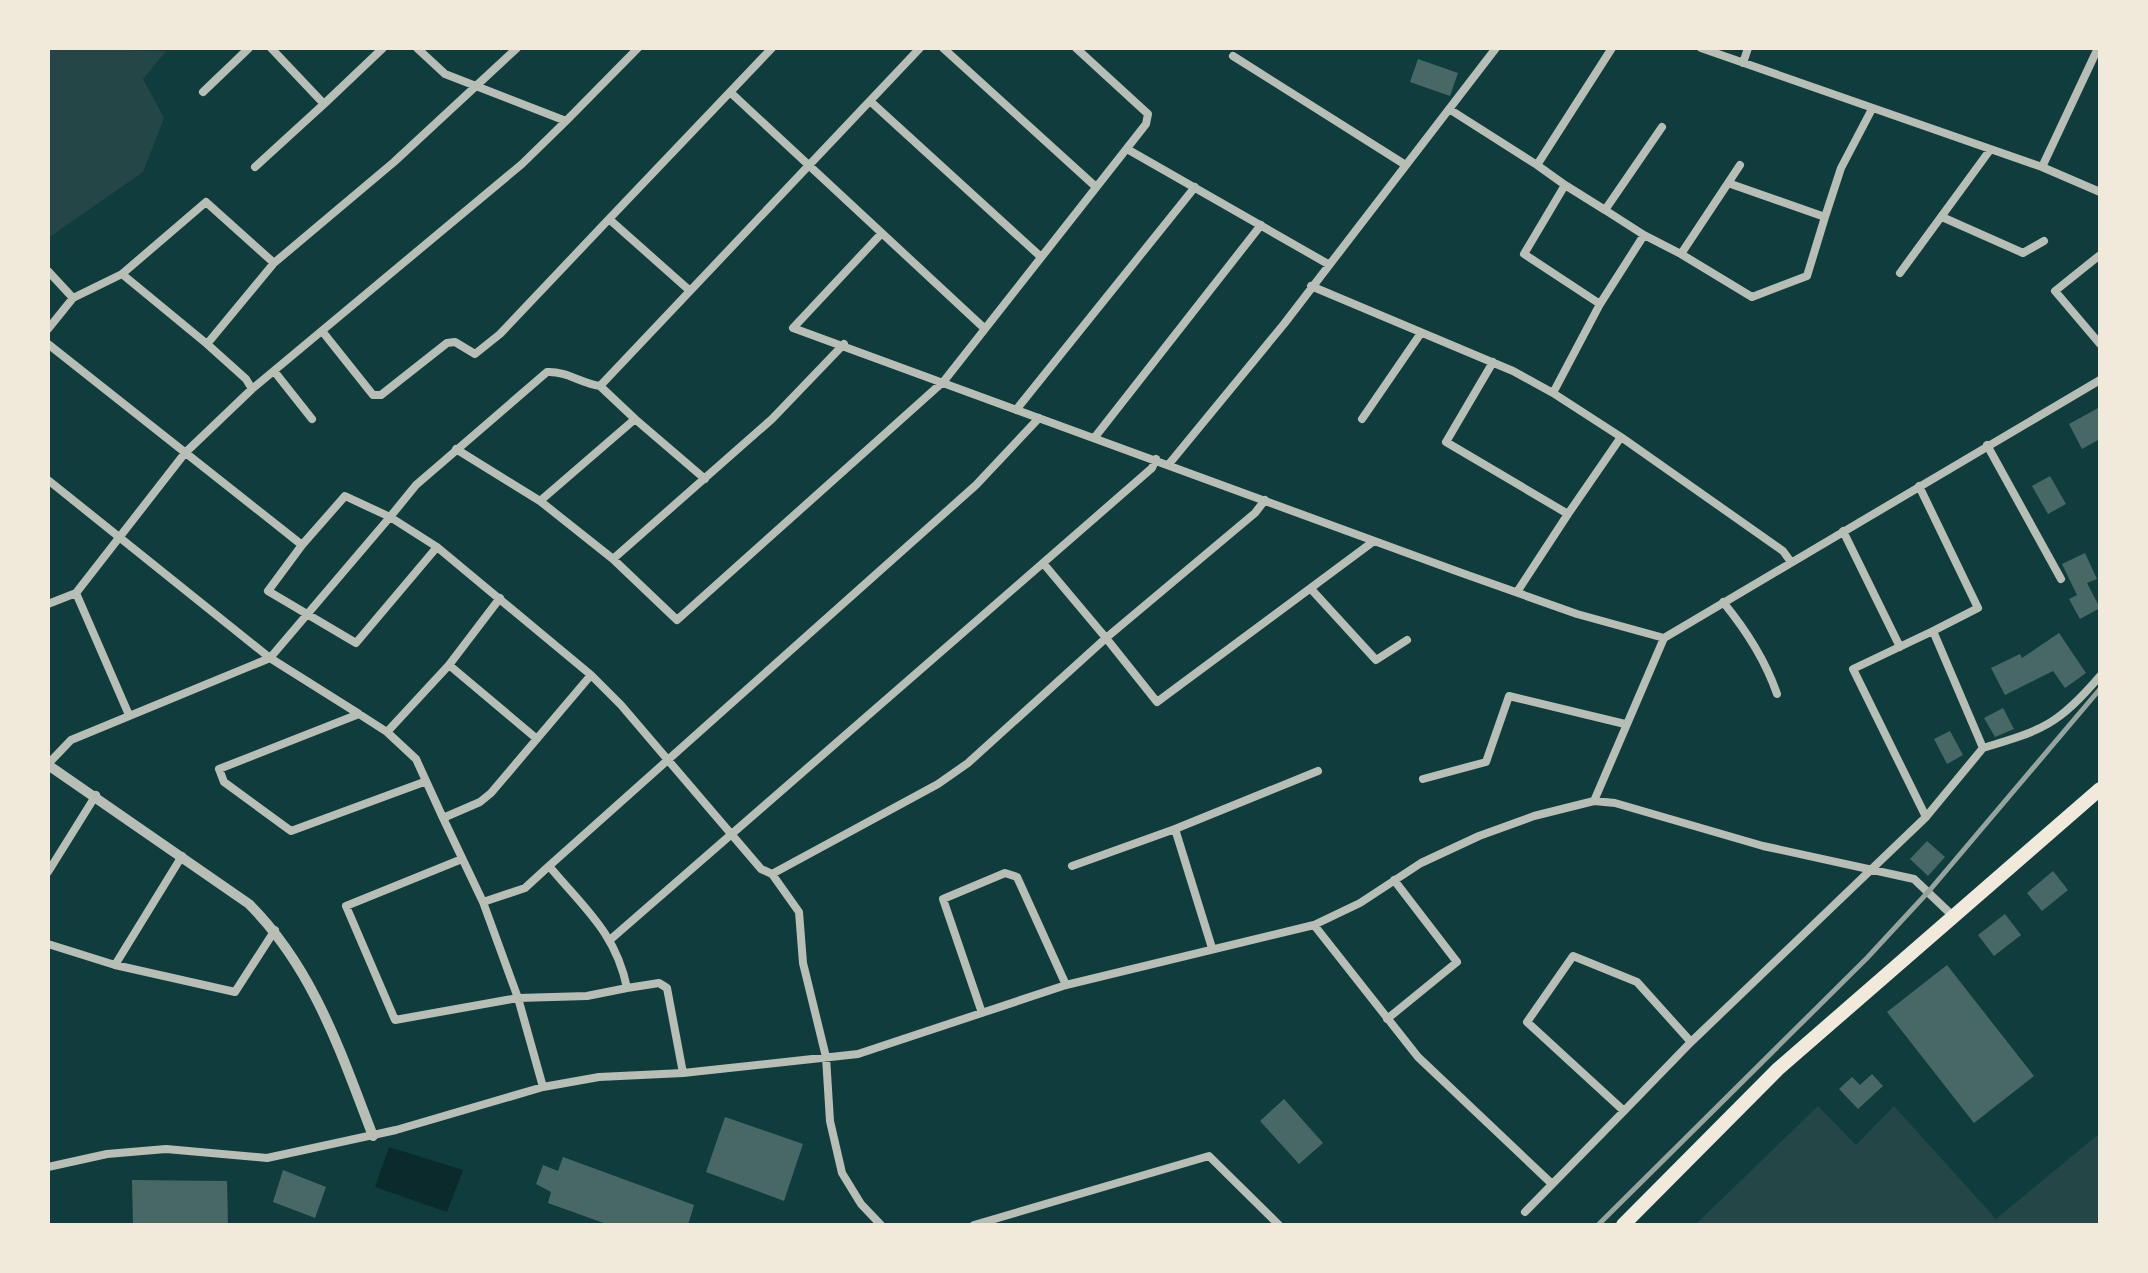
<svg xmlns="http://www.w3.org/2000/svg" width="2148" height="1273" font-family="Helvetica,sans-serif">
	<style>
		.green { fill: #244646 }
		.water { fill: #0a2a2b }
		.building { fill: #486865 }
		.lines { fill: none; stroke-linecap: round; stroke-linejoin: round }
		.minor { stroke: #b8beb3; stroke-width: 8 }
		.tertiary { stroke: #b8beb3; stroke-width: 10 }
		.trunk { stroke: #f1e9da; stroke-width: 14 }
		.rail { stroke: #97a49c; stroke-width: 5 }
	</style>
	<rect width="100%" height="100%" fill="#0f3d3e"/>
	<path class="green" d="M48,48L166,51L143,79L164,118L143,172L51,236L48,233Z
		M1818,1106L1856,1145L1894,1106L1996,1219L2100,1133V1225H1695Z"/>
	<path class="water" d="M389,1147L463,1170L447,1212L375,1187Z"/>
	<path class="building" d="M1418,59L1458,73L1450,96L1410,82Z
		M2100,407V439L2082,449L2069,424Z
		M2050,476L2066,504L2048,514L2032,486Z
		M2085,553L2097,579L2087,583L2100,608L2080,619L2069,599L2077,595L2062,564Z
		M2059,633L2086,673L2065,688L2053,671L2005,695L1991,668L2020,654L2022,658Z
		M2003,708L2014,729L1995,737L1984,718Z
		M1950,731L1963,755L1947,764L1934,739Z
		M1927,841L1945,857L1928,876L1910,859Z
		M2053,871L2068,890L2042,911L2027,893Z
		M2005,914L2021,935L1994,956L1978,935Z
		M1947,965L2034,1076L1974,1123L1887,1012Z
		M1872,1074L1883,1086L1858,1109L1839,1089L1852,1077L1860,1085Z
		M1284,1099L1323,1143L1299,1164L1260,1121Z
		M725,1117L803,1144L784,1201L706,1172Z
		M563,1157L694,1205L688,1225H609L548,1203L551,1192L536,1184L543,1165L558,1171Z
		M283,1170L326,1187L315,1218L273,1202Z
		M132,1180L227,1181L228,1225H133Z"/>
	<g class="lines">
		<path class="minor" d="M417,48L445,74L566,121L638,48
			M517,48L394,162L274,263L207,344L246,379L252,389L522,164L566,121
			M920,48L600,386C580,383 567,371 547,372L416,485L390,517L437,547L591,675L621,705L761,869L772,874L938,784L968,763L1106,638L1157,702L1374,541
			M943,48L1096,187
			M1701,48L2042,167L2100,192
			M1233,56L1404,164
			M1743,63L1748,48
			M203,92L249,48
			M730,92L984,328
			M870,101L1041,257
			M324,104L383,48
			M1449,109L1537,165L1612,48
			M1127,149L1328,264
			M255,167L324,104L271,48
			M2042,167L2098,48
			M1565,185L1605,210L1662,127
			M1825,217L1841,168L1872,109
			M1942,217L2023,253L2044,241
			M881,234L793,328L1459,572L1577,614L1664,638L2100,380
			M1644,235L1681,254L1740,165
			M1681,254L1752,297L1807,276L1825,217L1728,183
			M2100,255L2055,291L2100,344
			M48,271L73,298
			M1900,273L1990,150
			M1311,286L1513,371L1553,393L1600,304L1524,254L1565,185L1537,165
			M689,290L609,219L772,48
			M1600,304L1644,235L1605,210
			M48,329L73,298L122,274
			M322,331L373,395H381L447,343L455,342L475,354L500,334L609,219
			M48,344L302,545L345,496L390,517L270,658L71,740L48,764
			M207,344L122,274L206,202L274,263
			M1493,362L1446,442L1568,514L1517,592
			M274,371L312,419
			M1553,393L1621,437L1568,514
			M1016,410L1195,187
			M635,419L705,479
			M1362,419L1421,333
			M1095,437L1261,225
			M1621,437L1783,551L1791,562
			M1987,445L2061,579
			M456,449L540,501L613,559L772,419L844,344
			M1169,464L1284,324L1496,48
			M48,480L270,658L359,714
			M1919,486L1978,608L1933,631
			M540,501L635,419L600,386
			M1843,531L1900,647
			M302,545L268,591L356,643L437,547
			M613,559L677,620L944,381L1146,124L1148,114L1076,48
			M1043,563L1152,468L1156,459
			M1311,589L1376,660L1407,640
			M76,593L129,715
			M500,598L449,665L537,739
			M1723,602C1746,630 1765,659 1777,694
			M48,604L76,593L185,453L252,389
			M387,732L359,714L219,769L224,782L291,831L424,782
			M1983,748C2043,730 2058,725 2100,676
			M1423,779L1486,762L1509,696L1625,724
			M1594,801L1664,638
			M443,818L416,759L387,732L449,665
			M462,859L346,906L395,1020L518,998L483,902L525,888L549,866
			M1072,866L1175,829
			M48,872L96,795
			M772,874L799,912L803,963L826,1057L830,1121L842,1173L861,1204L881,1225
			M483,902L443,818L480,802L491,793L591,675
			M1314,925L1418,1057L1551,1183
			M611,939L1043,563L1106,638L1255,513L1265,500
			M48,944L115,965L235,992L275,930
			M1212,948L1175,829L1318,771
			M115,965L182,856
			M982,1013L943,899L1005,873L1017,877L1066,985
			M1387,1019L1457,962L1394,880
			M683,1073L667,988L659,983L627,988C616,933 584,908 549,866L976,485L1039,418
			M543,1087L518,998L587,996L627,988
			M1624,1111L1691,1042
			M48,1167L107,1154L166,1149L267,1158L396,1130L543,1087L599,1077L683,1073L858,1054L1066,985L1314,925L1360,903L1421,863L1479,836L1534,816L1594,801L1615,803L1763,846L1914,879L1954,917
			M1525,1212L1624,1111L1527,1022L1573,956L1637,982L1691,1042L1926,817L1983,748L1933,631L1853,669L1926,817
			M974,1225L1209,1156L1279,1225"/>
		<path class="tertiary" d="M48,765L249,904C314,969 340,1051 373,1136"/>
		<path class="trunk" d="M1623,1225L1778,1069L2100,789"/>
		<path class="rail" d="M1598,1225L1867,958L1929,891L2100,689"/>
	</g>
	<rect width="2148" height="1273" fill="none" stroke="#f1e9da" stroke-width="100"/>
</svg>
